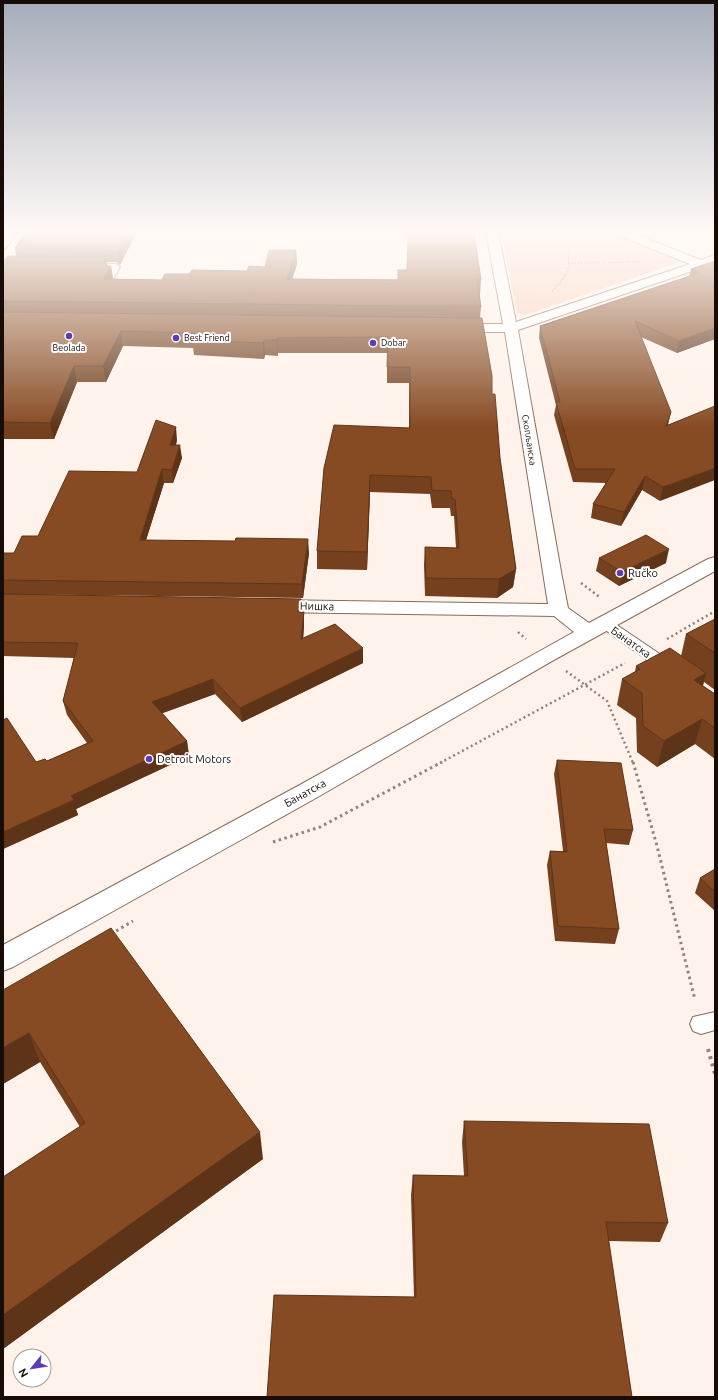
<svg xmlns="http://www.w3.org/2000/svg" width="718" height="1400" font-family="Ubuntu,sans-serif">
	<style>
		.green { fill: #faceb5 }
		.lines { fill: none; stroke-linecap: round; stroke-linejoin: round }
		.service-casing { stroke: #876b5a; stroke-width: 2 }
		.minor-casing { stroke: #876b5a; stroke-width: 2 }
		.secondary-casing { stroke: #876b5a; stroke-width: 2 }
		.path-far3 { stroke: #8f837c; stroke-width: 1.5; stroke-dasharray: 1 2; stroke-linecap: butt }
		.path-far2 { stroke: #8f837c; stroke-width: 2.5; stroke-dasharray: 2 3; stroke-linecap: butt }
		.path-far1 { stroke: #8f837c; stroke-width: 3; stroke-dasharray: 2.5 3.5; stroke-linecap: butt }
		.path { stroke: #8f837c; stroke-width: 4; stroke-dasharray: 3 4.5; stroke-linecap: butt }
		.service { fill: #fff; fill-rule: evenodd }
		.minor { fill: #fff; fill-rule: evenodd }
		.secondary { fill: #fff; fill-rule: evenodd }
		.wall { fill: #74401e }
		.shaded-wall { fill: #5e3418 }
		.building { fill: #874b23; stroke: #5e3418 }
		.poi-dot { fill: #5e3cb5; stroke: #fff; stroke-width: 1.5 }
		.labels { text-anchor: middle; dominant-baseline: central; stroke-width: 4; stroke-linejoin: round; paint-order: stroke }
		.far-poi-label { font-size: 9px; fill: #170c06; stroke: #fff; text-anchor: start }
		.far-street-label { font-size: 9px; fill: #170c06; stroke: #fff }
		.poi-label { font-size: 11px; fill: #170c06; stroke: #fff; text-anchor: start }
		.street-label { font-size: 11px; fill: #170c06; stroke: #fff }
	</style>
	<rect width="100%" height="100%" fill="#fff2ea"/>
	<path class="green" d="M501,232H605L684,261L525,315L517,313Z"/>
	<g class="lines">
		<defs>
			<path id="service" d="M89,263L116,264L120,267L114,278L111,279L107,276L110,269L86,268L85,266Z
				M606,619L611,621L676,665L679,669L676,673L671,674L666,673L601,627L599,624L601,621Z
				M715,1012V1030L701,1034L693,1031L690,1024L693,1017Z"/>
			<path id="minor" d="M486,232H498L516,322L690,264L615,234L614,232H630L701,260L715,255V263L712,264L713,266L711,269L707,270L701,268L518,330L562,577L568,608L589,623L708,559L715,557V571L552,661L316,798L13,967L3,971V945L298,786L574,632L554,616L270,612L263,610L260,606L263,602L270,600L548,604L505,332H453L448,331L446,328L448,325L453,324H503Z"/>
			<path id="secondary" d="M6,232H17L7,247L3,249V237Z"/>
		</defs>
		<use href="#service" class="service-casing"/>
		<use href="#minor" class="minor-casing"/>
		<use href="#secondary" class="secondary-casing"/>
		<path class="path-far3" d="M560,232L566,236
			M569,263L639,262
			M552,291L564,278L569,266L567,232"/>
		<path class="path-far2" d="M581,583L601,598
			M518,632L526,639
			M667,639L715,611
			M566,671L607,701L633,763
			M440,763L625,663"/>
		<path class="path-far1" d="M633,762L657,846L695,1000
			M273,842L320,827L442,762
			M111,934L133,921"/>
		<path class="path" d="M708,1049L715,1074"/>
		<use href="#service" class="service"/>
		<use href="#minor" class="minor"/>
		<use href="#secondary" class="secondary"/>
	</g>
	<path class="wall" d="M26,232H137L120,265L116,262H106L107,265L108,266H111L113,279L162,280L189,274L247,271L265,267L296,250L297,264L292,279L481,280L480,295H479L481,307L480,318L492,394L500,458L516,569L513,587L497,598L425,596L424,565L425,547L456,548L454,516H451L450,508H432L430,494L370,492L367,570L317,569V551L324,468L409,428V383H387V353H278V356L265,355L264,359L194,355L193,348L123,346L106,382H77L54,439H3V262L16,256L15,248Z
		M715,261V339L677,353L641,337L668,425L715,406L660,501L642,490L621,526L591,518L593,504L606,483L573,482L554,415L556,405L539,338L540,326L689,276L691,269Z
		M177,440L176,445L182,458L173,483H164L146,540L309,553L303,598L3,594V553H14L38,536L137,472Z
		M599,558L666,563L619,586L596,571Z
		M3,594L301,599V612H304V626L303,639L363,663L242,722L215,694L162,713L187,741L189,756L76,809L78,815L3,849V720L36,762L47,761L87,743L67,715L63,701L74,658L3,656Z
		M715,619V690L704,682L703,686L715,694V759L695,744L657,767L637,752L636,718L617,705L622,679L635,672L636,666L681,656L686,634Z
		M557,760L633,830L629,845L606,843L619,929L615,944L555,941L547,865L550,851H563L554,774Z
		M715,869V911L695,893L700,878Z
		M3,990L263,1159L3,1349V1177L80,1127L40,1062L3,1084Z
		M464,1121L668,1223L660,1242L608,1241L632,1397L414,1297L411,1195L413,1175L464,1176L462,1142Z"/>
	<path class="shaded-wall" d="M129,232H137L120,265L118,252Z
		M296,250L297,264L288,293L287,279Z
		M105,257L108,271L111,266L113,280L104,279L103,262Z
		M715,328V339L677,353L679,341Z
		M121,331L123,346L106,382L103,366Z
		M278,338V356L277,340Z
		M264,340L265,355L264,359L263,343Z
		M74,366L77,382L54,439L50,423Z
		M671,412L668,425L663,440L666,426Z
		M176,427L177,440L172,458L170,445Z
		M180,445L182,458L173,483L172,470Z
		M715,468V480L660,501L663,487Z
		M162,469L164,483L142,553L140,540Z
		M370,475V492L367,570V552Z
		M645,476L642,490L621,526L624,512Z
		M308,539L309,553L303,598L302,584Z
		M669,549L666,563L619,586L622,572Z
		M516,569L513,587L497,598L499,579Z
		M301,599V613L299,612Z
		M304,612V626L302,654L301,639Z
		M363,648V663L242,722L240,708Z
		M706,673L699,699L694,680Z
		M213,679L215,694L155,716L152,702Z
		M702,719L695,744L657,767L664,741Z
		M187,741L189,756L76,809L78,815L3,849V832L71,796Z
		M29,1033L40,1062L3,1084V1048Z
		M260,1132L263,1159L3,1349V1315Z"/>
	<path class="building" d="M26,232H129L118,252L114,250L15,248Z
		M408,232H474L481,280H477L481,307L3,301V262L8,256L105,257L103,262L108,266H111L104,279L162,280L165,274H189L192,270L247,271L249,266L265,267L269,250H296L287,279L398,280V270H407Z
		M715,261V328L679,341L635,321L671,412L666,426L715,406V468L663,487L645,476L624,512L593,504L615,469H575L556,402H560L540,326L699,273L691,269Z
		M3,312L482,318L492,376V394H495L500,458L516,569L499,579L426,578L425,547L459,548L455,499H452L451,491L432,490L431,477L370,475L367,552L317,551L324,468L334,425L410,428V367H387L388,337L278,338L277,340H264L263,343L193,340L195,333L121,331L103,366H74L50,423L3,422Z
		M156,420L176,427L170,445H180L172,470L162,469L140,540L235,541L236,538L308,539L302,584L3,580V553H14L22,536H38L69,471L137,472Z
		M646,535L669,549L622,572L599,558Z
		M3,594L301,599L299,612H304L301,639L335,624L363,648L240,708L213,679L152,702L187,741L71,796L74,800L3,832V720L7,718L36,762L45,759L47,761L93,741L63,701L78,643L3,642Z
		M715,619V653L686,634Z
		M670,648L706,673L694,680L715,694V728L702,719L664,741L643,726L642,693L622,679L640,669L636,666Z
		M557,760L621,763L633,830L604,829L619,929L558,926L550,851L567,852Z
		M715,869V892L700,878Z
		M111,928L260,1132L3,1315V1177L85,1123L29,1033L3,1048V990Z
		M464,1121L649,1124L668,1223L606,1222L632,1397H267L274,1295L416,1297L413,1175L468,1176Z"/>
	<linearGradient id="sky" x2="0" y2="1"><stop stop-color="#a5acba"/><stop offset="0.54" stop-color="#fff9f6"/><stop offset="1" stop-color="#fff9f6" stop-opacity="0"/></linearGradient>
	<rect width="718" height="428" fill="url(#sky)"/>
	<g class="poi-dot">
		<circle cx="69" cy="336" r="4"/>
		<circle cx="176" cy="338" r="4"/>
		<circle cx="373" cy="343" r="4"/>
		<circle cx="620" cy="573" r="4"/>
		<circle cx="149" cy="759" r="4"/>
	</g>
	<g class="labels">
		<g class="far-poi-label">
			<text x="184" y="338">Best Friend</text>
			<text x="381" y="343">Dobar</text>
			<text x="69" y="348" text-anchor="middle">Beolada</text>
		</g>
		<g class="far-street-label">
			<text transform="translate(529 440) rotate(81)">Скопљанска</text>
		</g>
		<g class="poi-label">
			<text x="628" y="573">Ručko</text>
			<text x="157" y="759">Detroit Motors</text>
		</g>
		<g class="street-label">
			<text transform="translate(317 606) rotate(1)">Нишка</text>
			<text transform="translate(631 642) rotate(35)">Банатска</text>
			<text transform="translate(305 793) rotate(-29)">Банатска</text>
		</g>
	</g>
	<rect width="718" height="1400" fill="none" stroke="#170c06" stroke-width="8"/>
	<g transform="translate(32 1368) rotate(240)"><circle r="19" fill="#ffffff" stroke="#a29e9b"/>
	<path d="M0-3L7 15L0 10L-7 15Z" fill="#5e3cb5"/>
	<text y="-6" font-size="11" font-weight="bold" text-anchor="middle" fill="#170c06">N</text>
	</g>
</svg>
